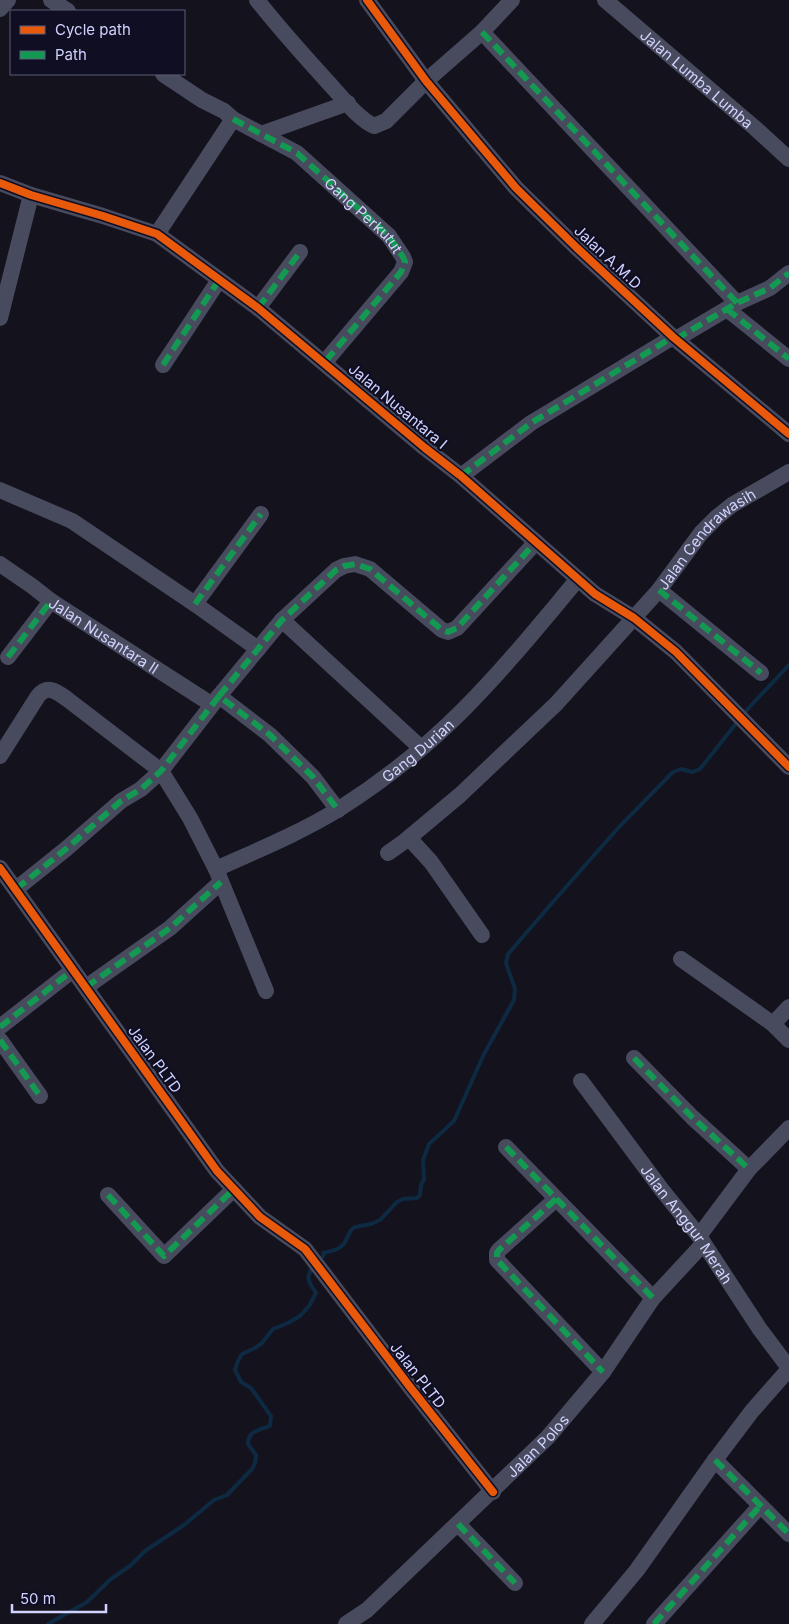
<svg xmlns="http://www.w3.org/2000/svg" width="789" height="1624" font-family="Inter,sans-serif">
	<style>
		.lines { fill: none; stroke-linecap: round; stroke-linejoin: round }
		.stream { stroke: #0e2a43; stroke-width: 4 }
		.minor { stroke: #484a5e; stroke-width: 16 }
		.quiet { stroke: #139951; stroke-width: 6; stroke-dasharray: 12 6; stroke-linecap: butt }
		.cycleway-casing { stroke: #0f0e22; stroke-width: 11 }
		.cycleway { stroke: #e8590c; stroke-width: 8 }
		.labels { text-anchor: middle; dominant-baseline: central; stroke-width: 4.5; stroke-linejoin: round; paint-order: stroke }
		.street-label { font-size: 15px; fill: #d1d2fe; stroke: #0f0e22 }
	</style>
	<rect width="100%" height="100%" fill="#13121d"/>
	<g class="lines">
		<path class="stream" d="M744,713L789,665
			M319,1261L324,1255L323,1253L335,1250L339,1248L344,1244L351,1230L355,1227L371,1224L380,1220L397,1202L403,1199L417,1198L420,1195L421,1185L424,1179L423,1160L429,1144L454,1121L484,1054L514,1000L515,989L506,963L508,954L559,895L619,827L673,772L681,769L692,772L700,769L738,721
			M48,1624L87,1602L111,1579L131,1565L145,1551L184,1525L214,1500L227,1495L252,1469L255,1463L256,1455L248,1444C248,1431 259,1430 270,1426L271,1416L251,1388L241,1382L235,1370L238,1361L242,1354L255,1348L262,1343L273,1329L288,1323L300,1316L309,1306L316,1293C309,1282 304,1278 314,1266"/>
		<g class="minor">
			<path d="M51,0L68,11"/>
			<path d="M257,0C282,32 308,60 335,90C346,102 359,119 374,126L386,121L426,81L482,32L512,0"/>
			<path d="M367,0L426,81L516,188L577,248L673,337L789,434"/>
			<path id="s1" d="M605,0L755,128L789,159"/>
			<path d="M0,9L8,0"/>
			<path d="M482,32L737,303"/>
			<path id="s2" d="M233,119L297,153L389,236L403,257L405,262L401,272L324,363"/>
			<path d="M261,134L348,103"/>
			<path d="M0,183L31,195L103,216L157,234L258,308L425,448L461,476L595,594L634,618L676,652L789,767"/>
			<path d="M157,234L233,119L224,111L202,100L163,74"/>
			<path d="M258,308L300,252"/>
			<path d="M727,309L789,359"/>
			<path d="M0,318L31,195"/>
			<path d="M676,339L737,303L770,288L789,273"/>
			<path d="M163,365L219,280"/>
			<path d="M461,476L531,423L673,337"/>
			<path d="M0,490L72,521L195,604L258,649"/>
			<path id="s3" d="M0,564L32,586L51,601L211,704"/>
			<path d="M659,590L761,673"/>
			<path d="M195,604L261,514"/>
			<path d="M282,620L421,748"/>
			<path d="M8,657L51,601"/>
			<path d="M219,696L282,620L336,570L344,566L355,564L370,569L442,630L448,632L457,628L536,542"/>
			<path d="M0,756L38,696C48,684 57,692 67,699L161,771L190,818L216,869L266,991"/>
			<path d="M409,838L431,862L482,935"/>
			<path id="s4" d="M388,853L405,841L460,795L556,704L659,590L701,533L717,517L732,505L789,472"/>
			<path d="M0,868L217,1171L260,1217L305,1249L410,1387L493,1492"/>
			<path id="s5" d="M216,869C258,850 300,833 339,809C383,781 426,747 463,710C504,669 541,623 578,579"/>
			<path d="M16,889L66,849L121,801L141,789L161,771L219,696L270,735L313,777L338,810"/>
			<path d="M681,959L773,1024"/>
			<path d="M86,987L170,928L221,882"/>
			<path d="M789,1007L773,1024L789,1040"/>
			<path d="M0,1027L73,970"/>
			<path d="M0,1040L40,1096"/>
			<path d="M634,1058L692,1117L749,1169"/>
			<path id="s6" d="M581,1081L662,1190L699,1236L759,1328L789,1368"/>
			<path d="M506,1147L653,1298"/>
			<path d="M108,1195L164,1256L234,1189"/>
			<path d="M556,1199L499,1250L497,1253V1260L603,1372"/>
			<path d="M699,1236L749,1169L789,1128"/>
			<path d="M715,1460L789,1534"/>
			<path d="M458,1524L515,1583"/>
			<path id="s7" d="M346,1624L367,1610L548,1437L603,1372L653,1298L703,1244"/>
			<path d="M592,1624L637,1570L715,1460L752,1411L789,1369"/>
			<path d="M654,1624L760,1506"/>
		</g>
		<path class="quiet" d="M482,32L737,303
			M233,119L297,153L389,236L403,257L405,262L401,272L324,363
			M258,308L300,252
			M727,309L789,359
			M676,339L737,303L770,288L789,273
			M163,365L219,280
			M461,476L531,423L673,337
			M659,590L761,673
			M195,604L261,514
			M8,657L51,601
			M219,696L282,620L336,570L344,566L355,564L370,569L442,630L448,632L457,628L536,542
			M16,889L66,849L121,801L141,789L161,771L219,696L270,735L313,777L338,810
			M86,987L170,928L221,882
			M0,1027L73,970
			M0,1040L40,1096
			M634,1058L692,1117L749,1169
			M506,1147L653,1298
			M108,1195L164,1256L234,1189
			M556,1199L499,1250L497,1253V1260L603,1372
			M715,1460L789,1534
			M458,1524L515,1583
			M654,1624L760,1506"/>
		<defs>
			<path id="cycleway" d="M367,0L426,81L516,188L577,248L673,337L789,434
				M0,183L31,195L103,216L157,234L258,308L425,448L461,476L595,594L634,618L676,652L789,767
				M0,868L217,1171L260,1217L305,1249L410,1387L493,1492"/>
		</defs>
		<use href="#cycleway" class="cycleway-casing"/>
		<use href="#cycleway" class="cycleway"/>
	</g>
	<g class="labels">
		<g class="street-label">
			<text stroke="none"><textPath href="#s1" startOffset="121">Jalan Lumba Lumba</textPath></text>
			<text stroke="none"><textPath href="#s2" startOffset="164">Gang Perkutut</textPath></text>
			<text transform="translate(608 257) rotate(43)">Jalan A.M.D</text>
			<text transform="translate(398 406) rotate(40)">Jalan Nusantara I</text>
			<text stroke="none"><textPath href="#s4" startOffset="449">Jalan Cendrawasih</textPath></text>
			<text stroke="none"><textPath href="#s3" startOffset="126">Jalan Nusantara II</textPath></text>
			<text stroke="none"><textPath href="#s5" startOffset="235">Gang Durian</textPath></text>
			<text transform="translate(155 1059) rotate(54)">Jalan PLTD</text>
			<text stroke="none"><textPath href="#s6" startOffset="178">Jalan Anggur Merah</textPath></text>
			<text transform="translate(418 1375) rotate(52)">Jalan PLTD</text>
			<text stroke="none"><textPath href="#s7" startOffset="262">Jalan Polos</textPath></text>
		</g>
	</g>
	<rect x="10" y="10" width="175" height="65" fill="#0f0e22" stroke="#5d5c7a"/>
	<rect x="20" y="26" width="25" height="8" fill="#e8590c" stroke="#5d5c7a"/>
	<text x="55" y="35" font-size="15" fill="#d1d2fe">Cycle path</text>
	<rect x="20" y="51" width="25" height="8" fill="#139951" stroke="#5d5c7a"/>
	<text x="55" y="60" font-size="15" fill="#d1d2fe">Path</text>
	<path d="M12 1604v8h94v-8" fill="none" stroke="#d1d2fe" stroke-width="2.5"/>
	<text x="20" y="1604" font-size="15" fill="#d1d2fe" stroke="#0f0e22" stroke-width="4" paint-order="stroke">50 m</text>
</svg>
